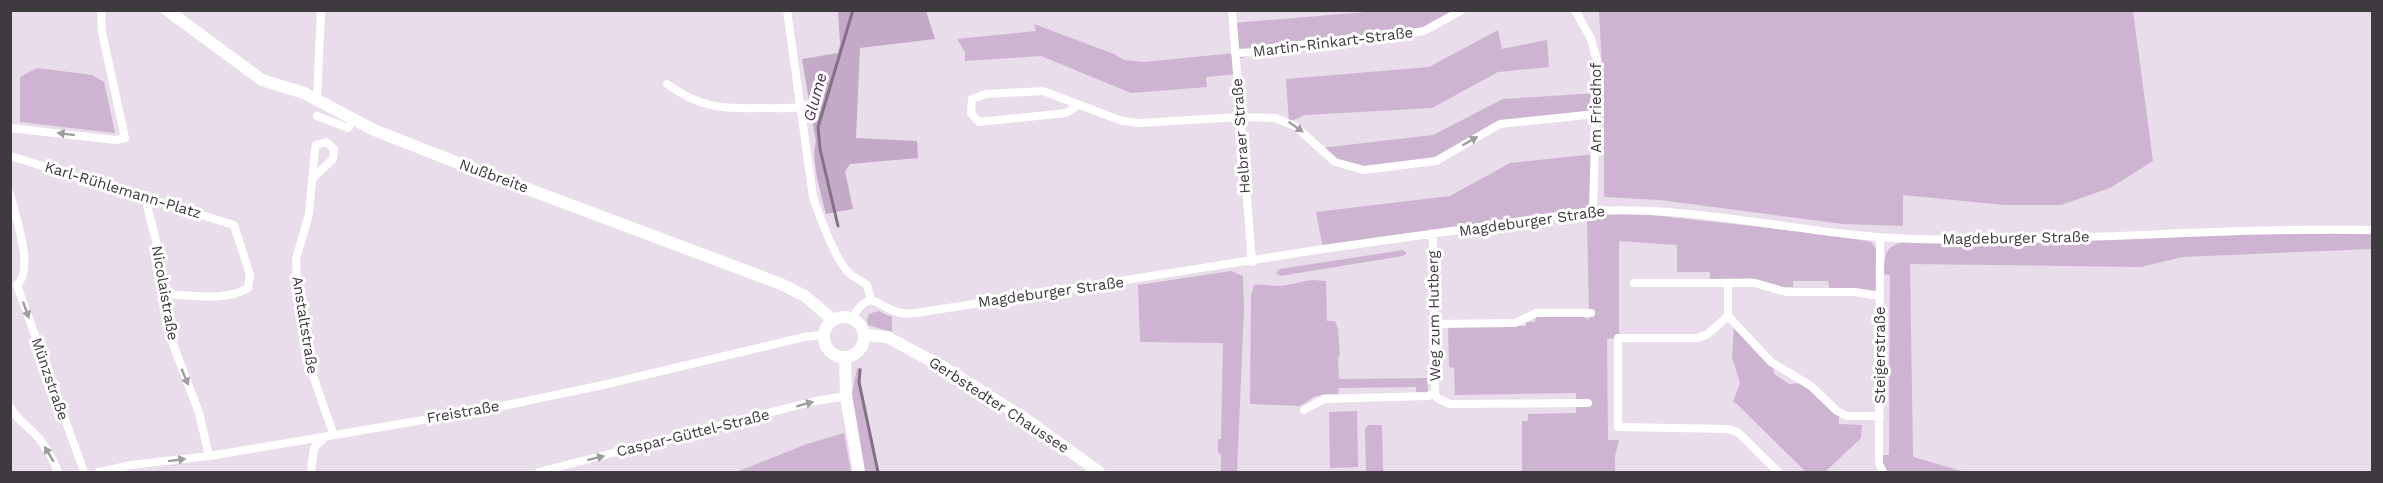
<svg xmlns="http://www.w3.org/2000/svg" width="2383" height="483" font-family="'Work Sans',sans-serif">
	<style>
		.green { fill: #cdb4d0 }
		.forest { fill: #c3aac7 }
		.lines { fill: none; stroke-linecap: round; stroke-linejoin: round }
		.stream { stroke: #847186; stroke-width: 3 }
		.street { stroke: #fff; stroke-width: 8 }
		.secondary { stroke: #fff; stroke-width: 12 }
		.oneway { fill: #9f9c9f }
		.labels { text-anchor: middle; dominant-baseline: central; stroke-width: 6; stroke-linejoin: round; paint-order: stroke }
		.street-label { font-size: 15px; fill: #3f3a3f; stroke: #fff }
		.water-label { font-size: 16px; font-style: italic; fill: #533159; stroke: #fff }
	</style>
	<rect width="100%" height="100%" fill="#e9dceb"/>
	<path class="green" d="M1379,11H1462L1424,31L1276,47L1236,60L1237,74L1206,77L1207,87L1131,93L1041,56L965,61V52L957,39L1036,31L1034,24L1114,54L1124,60L1144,62L1235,53L1233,23Z
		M1599,11H2133L2153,161L2110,188L2061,205H2004L1903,195V226L1844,224L1660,200L1604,197V102Z
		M1498,30L1502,49L1547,40L1549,67L1498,72L1432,108L1305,115L1289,122L1286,79L1429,67Z
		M37,68L92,75L104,82L115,133L20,122V77Z
		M1597,93L1596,114L1508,123L1436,161L1349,167L1321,148L1433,135L1503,99Z
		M1596,154L1593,211L1323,249L1316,212L1450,196L1510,163Z
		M1618,214L1651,215L1833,235L1871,242L1877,250L1876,291L1829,288L1828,281H1793V287H1782L1752,278L1710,279V272H1677V245L1619,241V334L1616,338L1607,339L1608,440H1619L1615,456V472H1522V421H1528V414L1576,413V393L1455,395L1454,368L1449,367L1448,326H1526V322H1535L1536,317L1582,316L1589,320L1587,216Z
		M2372,230V249L2182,257L2141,267L1910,264L1913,457L1965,472H1887L1883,465V455H1889L1890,275L1884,274C1885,246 1887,247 1913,239Z
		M1403,250L1407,253L1403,256L1280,276L1276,273L1280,269Z
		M1231,271L1243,276L1244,309L1237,472H1221V454L1218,453V439H1221L1223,343L1140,342L1138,285Z
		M1313,280L1326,281L1327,321H1335L1338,329L1340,356L1338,357L1339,379L1427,378L1428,392L1416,393V387L1339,388L1338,394H1325L1314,397L1300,406L1250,404L1251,296L1254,285C1263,284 1270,286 1279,286C1287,286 1302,281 1313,280Z
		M878,311L892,317V332L868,325L867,319L869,314Z
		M1734,326L1773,366L1774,374L1789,384L1804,383L1839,415V424L1862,425L1861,438L1825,472H1806L1737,404L1733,402L1740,383L1732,357Z
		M857,368H862L860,382L879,472H865L852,394Z
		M1357,411L1358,467L1330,468L1329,412Z
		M1368,425H1382L1383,472H1366L1365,429Z
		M844,433L851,472H736L807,444Z"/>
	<path class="forest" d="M838,11H926L935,39L860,48L856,138L917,141L918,158L850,164L845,171L853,209L826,214C822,197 810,158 816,142L802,59L838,53L840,44Z"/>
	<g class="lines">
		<path class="stream" d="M838,226L820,149L818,127L853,10
			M860,370L859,382L878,472"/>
		<path class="street" d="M787,10L813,197C819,216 836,262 851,275C856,279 862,280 867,285L871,300
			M1232,10L1252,262
			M1575,10L1591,39L1597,61L1593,211
			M1235,53L1259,52L1276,47L1386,37L1424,31L1462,10
			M667,84C700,108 722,109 761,108C774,108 787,109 800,107
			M317,100L321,10
			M1077,106L1066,113L979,122L971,113L972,99L986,94L1043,91L1122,121L1141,123L1240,117L1275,118L1295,126L1335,162L1364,170L1436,161L1500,124L1596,114
			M317,116L348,128L353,120
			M10,128L116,140L125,138L102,32L101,10
			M10,156L234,225L250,275L248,288C225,302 191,295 165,294
			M313,178L333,159L334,149L326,142L316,145L315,149L309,214L296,259L297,282L308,361L333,433
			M10,194C15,215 35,270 17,285L84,472
			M145,198L159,253L168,319L173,344L199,413L209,456
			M1433,234L1435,393L1437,398L1450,404L1588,403
			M1880,237L1879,464L1883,472
			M1634,283H1755L1786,292H1855L1880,296
			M1728,283V316L1771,362L1811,386L1837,411L1847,416H1880
			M1728,316L1708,334L1698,338H1618V427L1728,429L1739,433L1778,472
			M852,318C872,285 876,308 901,313C906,314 911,313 916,313L1323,249L1593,211C1700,205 1807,236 1914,239C2067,243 2220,227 2372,230
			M1434,324L1515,323L1536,313H1591
			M10,407C17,420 27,425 36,435C46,446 53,459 58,472
			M1304,410L1324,399L1428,396L1435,393
			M99,472L131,465L209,456L483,410L603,385L804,337L824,335
			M311,472L314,448L325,437
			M539,472L815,401L846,396"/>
		<path class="secondary" d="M167,10L262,80L304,93L374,130L453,161L781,284L805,296L833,320
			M824 337a20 20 0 1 1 40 0a20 20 0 1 1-40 0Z
			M864,335L887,337L943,367L1027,420L1099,472
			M845,357L846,396L859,472"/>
	</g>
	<defs><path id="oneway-solid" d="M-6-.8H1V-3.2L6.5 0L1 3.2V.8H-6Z" transform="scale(1.5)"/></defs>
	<g class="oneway">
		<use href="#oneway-solid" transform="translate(1296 127) rotate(35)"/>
		<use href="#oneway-solid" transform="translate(66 134) rotate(-173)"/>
		<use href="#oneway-solid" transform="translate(1470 141) rotate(-30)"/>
		<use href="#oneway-solid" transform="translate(26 310) rotate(70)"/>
		<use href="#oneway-solid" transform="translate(185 377) rotate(67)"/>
		<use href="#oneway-solid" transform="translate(805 404) rotate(-15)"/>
		<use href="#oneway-solid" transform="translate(49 454) rotate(-121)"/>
		<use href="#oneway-solid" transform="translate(596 458) rotate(-14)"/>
		<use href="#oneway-solid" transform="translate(177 460) rotate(-7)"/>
	</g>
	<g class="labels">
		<g class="street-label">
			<text transform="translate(1333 42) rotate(-7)">Martin-Rinkart-Straße</text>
			<text transform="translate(1596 108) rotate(-90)">Am Friedhof</text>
			<text transform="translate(1241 136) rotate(-94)">Helbraer Straße</text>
			<text transform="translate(494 176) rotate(20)">Nußbreite</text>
			<text transform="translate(123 190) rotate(17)">Karl-Rühlemann-Platz</text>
			<text transform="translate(1532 221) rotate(-8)">Magdeburger Straße</text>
			<text transform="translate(2016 238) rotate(-1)">Magdeburger Straße</text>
			<text transform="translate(1051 292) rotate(-8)">Magdeburger Straße</text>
			<text transform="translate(165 293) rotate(80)">Nicolaistraße</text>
			<text transform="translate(1434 316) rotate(-91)">Weg zum Hutberg</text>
			<text transform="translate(305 325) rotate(81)">Anstaltstraße</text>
			<text transform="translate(1880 355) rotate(-90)">Steigerstraße</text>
			<text transform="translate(50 379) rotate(71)">Münzstraße</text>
			<text transform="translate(999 405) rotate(33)">Gerbstedter Chaussee</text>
			<text transform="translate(463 412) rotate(-10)">Freistraße</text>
			<text transform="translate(693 433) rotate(-14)">Caspar-Güttel-Straße</text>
		</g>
		<g class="water-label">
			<text transform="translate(815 97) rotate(-75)">Glume</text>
		</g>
	</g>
	<rect width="2383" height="483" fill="none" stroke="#3f3a3f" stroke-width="24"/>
</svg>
